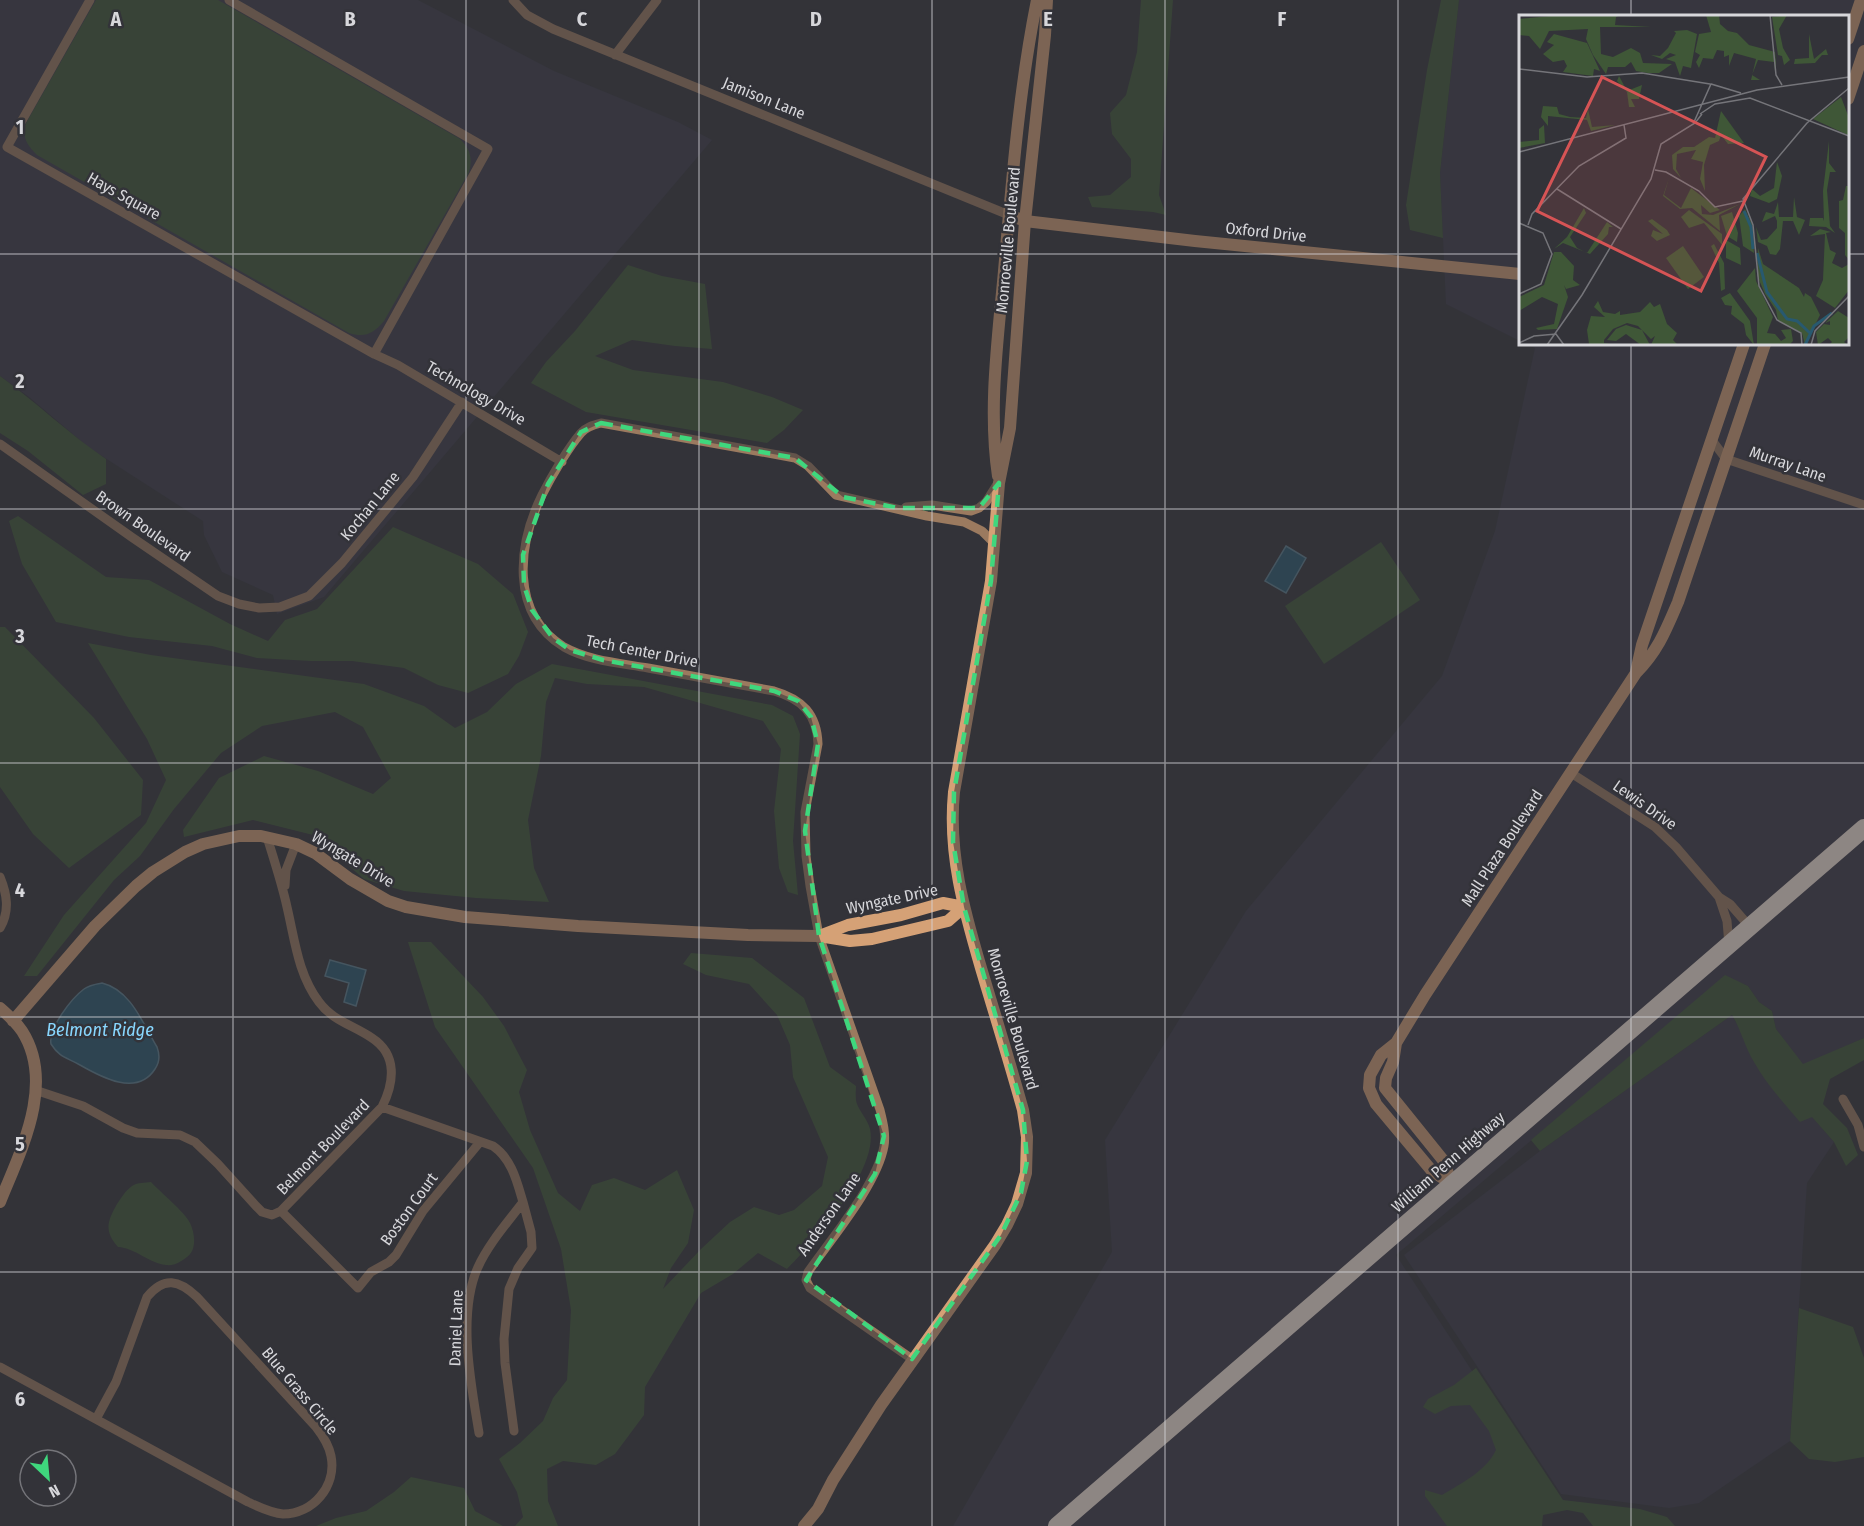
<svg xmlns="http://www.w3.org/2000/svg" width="1864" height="1526" font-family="'Fira Sans Condensed',sans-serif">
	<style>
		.built { fill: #3c3b47 }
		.green { fill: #3f5737 }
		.water { fill: #28596f; stroke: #5c7f8f; stroke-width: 1.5 }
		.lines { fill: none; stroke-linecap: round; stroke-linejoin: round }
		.street { stroke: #9b7a5f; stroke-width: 9 }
		.secondary { stroke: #d5a176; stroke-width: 12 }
		.highway { stroke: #fbeadd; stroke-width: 18 }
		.marked { fill: none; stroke: #3fd77d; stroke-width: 4.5; stroke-dasharray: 12 8; stroke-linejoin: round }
		.grid { fill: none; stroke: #d7d7db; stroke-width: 1.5; stroke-opacity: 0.55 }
		.labels { text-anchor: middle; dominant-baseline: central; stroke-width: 5; stroke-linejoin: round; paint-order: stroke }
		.street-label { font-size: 16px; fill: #d7d7db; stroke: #333339 }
		.water-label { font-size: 18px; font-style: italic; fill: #88d7fe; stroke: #333339 }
		.inset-river { fill: none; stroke: #28596f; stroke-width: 3 }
		.inset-road { fill: none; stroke: #75757a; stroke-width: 1.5 }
		.view { fill: #d65455; fill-opacity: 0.15; stroke: #d65455; stroke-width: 3 }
		.inset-edge { fill: none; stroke: #d7d7db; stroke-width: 3 }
		.grid-label { font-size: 20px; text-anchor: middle; font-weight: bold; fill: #d7d7db; stroke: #333339; stroke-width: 5; stroke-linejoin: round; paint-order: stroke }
	</style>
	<rect width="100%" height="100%" fill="#333339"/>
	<path class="built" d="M0,0H418L554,71L678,122L712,140L324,597L277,614L273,595L222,572L204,535L203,521L88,447L29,397L0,376Z
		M1459,0H1864V1038L1803,1065L1776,1029L1772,1011L1759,1002L1748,986L1725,976L1396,1255L1554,1496L1453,1526H953L1112,1252L1105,1140L1246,911L1442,676L1495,531L1535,348L1526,344H1848V16H1520V341L1446,304L1440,173Z
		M1732,1015L1744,1037L1834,1142L1807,1183L1790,1441L1699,1503L1669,1508L1561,1494L1404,1255L1540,1151Z"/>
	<path class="green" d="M96,0H218L460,139C470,149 473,158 469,172L384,321C373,334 365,338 349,333L37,155C28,146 22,138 25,125Z
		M1141,0H1173L1159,195L1166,215L1153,212L1092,207L1088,197L1110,195L1131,177V159L1112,134L1110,113L1126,95L1137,52Z
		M1441,0H1459L1440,173L1443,238L1410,230L1406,205L1427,70Z
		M628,265L662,276L705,284L712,349L675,346L632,340L595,356L633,370L723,382L772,397L803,410L784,430L767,443L586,412L531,383L546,362L575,331Z
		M0,376C36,402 69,434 106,459V484L83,495L28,451L0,433Z
		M18,516L106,577L149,580L230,624L268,641L285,620L317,609L393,527L478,564L513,594L528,632L519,656L508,674L468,693L438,685L404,668L352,661H311L257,658L212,646L129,637L56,622L22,564L9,521Z
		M1381,542L1420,600L1324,664L1285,606Z
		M0,627H5L94,718L143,780L141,815L69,868L33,834L0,787Z
		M88,643L151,655L364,684L424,706L455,728L487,712L516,684L552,664L772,705L793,716L800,734L793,841L798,895L788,892L779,868L774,811L781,749L763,721L644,687L587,684L555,678L546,702L541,756L528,820L534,868L549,902L476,898L404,891L364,879L313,835L253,820L184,837L183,830L219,778L264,756L318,771L373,794L391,778L363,727L335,712L262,726L221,753L174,809L140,856L114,880L37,976H24L64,915L146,823L166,780L147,739Z
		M408,942H431L483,997L504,1026L527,1070L519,1092L530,1130L558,1193L580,1211L592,1185L614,1178L645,1190L677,1170L694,1210L688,1243L671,1268L663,1289L701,1249L730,1222L754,1207L779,1215L794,1210L822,1186L828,1157L793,1077L790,1045L777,1015L749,984L706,975L683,964L691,953L752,958L804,998L830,1067L856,1086C856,1091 855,1099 857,1104C860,1112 868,1120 870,1129C879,1170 814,1242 787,1269L758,1253L733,1274L701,1293L645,1387L644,1415L615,1454L596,1465L563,1461L547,1469L548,1501L558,1526H515L523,1517L517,1492L499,1459L520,1443L543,1421L553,1398L567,1380L571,1310L561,1249L533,1168L435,1027Z
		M1725,975L1748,986L1759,1002L1772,1011L1776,1029L1803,1064L1864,1038V1060L1830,1079L1823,1104L1847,1128L1858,1155L1846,1166L1834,1142L1812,1117L1800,1122C1784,1103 1766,1084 1754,1062C1745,1047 1741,1030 1732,1015L1540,1151L1531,1140Z
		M151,1182C160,1192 185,1212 190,1223C195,1233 197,1250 187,1257C180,1262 175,1266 166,1265C149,1263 135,1248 118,1247C104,1231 107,1222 117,1204C121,1198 126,1190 132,1186C138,1182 145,1183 151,1182Z
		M1799,1308L1853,1327L1864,1358V1457L1835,1462L1809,1459L1790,1441Z
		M1476,1368L1563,1500L1640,1509L1667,1517L1675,1526H1593L1583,1513L1567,1510L1543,1515L1542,1526H1447L1425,1496V1490L1442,1495C1462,1483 1486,1471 1496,1450L1489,1431L1470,1405L1451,1406L1435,1414L1423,1407L1428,1399L1454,1385Z
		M411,1477L464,1488L475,1511L503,1526H316L336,1518L366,1511L394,1492Z"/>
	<path class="water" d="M1286,546L1306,558L1286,593L1265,581Z
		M330,960L366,970L356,1006L344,1002L349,983L325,976Z
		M102,983C131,990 143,1024 157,1047C160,1055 160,1062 155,1069C137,1097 101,1077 80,1065C66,1057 60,1058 51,1044C48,1028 72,998 84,989C89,985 96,984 102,983Z"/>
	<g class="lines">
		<path class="street" d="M90,0L7,147L374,354L398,365L562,462
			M229,0L488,149L374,354
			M513,0L527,15L553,29L1009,215
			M615,55L657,0
			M1711,439L1726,459L1864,505
			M0,444L133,538L218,596L239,604L259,608L280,607L309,596L342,563L413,477L462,402
			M906,507L932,505L971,511L979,508L986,502L998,483
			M1571,773L1655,827L1676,847L1719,897L1727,921L1729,945
			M0,877C7,894 10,911 0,928
			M285,886L286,870L296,844
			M1719,897L1730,904L1750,927
			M35,1090L83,1106L123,1128L137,1133L180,1135L195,1142L218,1164L256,1206L262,1212L272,1215L281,1211L382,1107C394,1083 398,1055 372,1038C353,1025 333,1021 319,1002C298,974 295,941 287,907C282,884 274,860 267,837
			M1843,1099L1858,1125L1864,1147
			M382,1107L493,1146C512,1159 517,1182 523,1202C508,1222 489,1243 478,1267C457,1314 471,1384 479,1433
			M281,1211L358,1288L371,1272L389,1262L396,1255L423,1211L480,1142
			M912,1359L810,1288L806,1280L808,1272C831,1239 877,1185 884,1146C886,1134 883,1122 880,1110L819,936L810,886L806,856L805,812L818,744C817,714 802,699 774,691C732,683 690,676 648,668C620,663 589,661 564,647C509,613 518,544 542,495C551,477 568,448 581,433C586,427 593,425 601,423L795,458L808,466L836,495L927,516L964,522L982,531L994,543
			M0,1367L248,1502C259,1507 271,1513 283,1514C313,1514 337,1486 331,1456C329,1445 323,1436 316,1427L197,1297C179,1280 164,1276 147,1297L116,1382L96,1419
			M514,1431L505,1363L504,1339L509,1289L518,1268L532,1248L531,1232L523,1202"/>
		<path class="secondary" d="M1848,39L1861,0
			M1848,99L1864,51
			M1009,215L1025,221L1195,241L1520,274
			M998,476C988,409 998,339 1004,271C1012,181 1019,89 1037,0
			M1636,672L1642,645L1744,344
			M819,936L848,925L901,915L943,903L964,907
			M0,1008C8,1015 16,1022 22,1031C56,1084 20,1152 0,1202
			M13,1021L95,926L136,886L153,872L185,852L203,844L239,836H261L296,844L315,853L350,879L388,901L406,907L465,917L578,926L748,935L819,936L850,941L872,939L948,921L964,907
			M1396,1043L1393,1062L1386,1078L1385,1088L1443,1160L1452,1184
			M1452,1184L1432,1171L1376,1104L1369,1088L1370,1075L1381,1055L1396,1043L1425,995L1636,673C1658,651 1666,630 1678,602L1765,344
			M804,1526L818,1509L833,1480L881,1405L995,1245L1007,1225L1017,1204L1026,1173L1027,1137L1023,1110C1010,1063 995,1015 981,968C964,910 948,854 954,792L991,581L999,483L1010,428L1025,221L1045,35L1047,0"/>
		<path class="highway" d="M1057,1526L1864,828"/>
	</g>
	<path d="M0 0H1864V1526H0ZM601,423L795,458L843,497L898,508H979L999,483L991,581L954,792L953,842L964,907L1023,1110L1027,1161L1021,1193L1001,1235L912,1359L806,1280L875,1174L884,1136L819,936L805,831L818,744L811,717L798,701L774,691L603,660L570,650L553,638L532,610L524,585L523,555L548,484L581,432Z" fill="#333339" fill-opacity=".55" fill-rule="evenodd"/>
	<path class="marked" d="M601,423L795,458L843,497L898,508H979L999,483L991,581L954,792L953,842L964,907L1023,1110L1027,1161L1021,1193L1001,1235L912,1359L806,1280L875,1174L884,1136L819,936L805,831L818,744L811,717L798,701L774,691L603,660L570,650L553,638L532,610L524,585L523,555L548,484L581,432Z"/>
	<path class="grid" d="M233,0V1526M466,0V1526M699,0V1526M932,0V1526M1165,0V1526M1398,0V1526M1631,0V16M0,254H1520M1848,254H1864M1631,344V1526M0,509H1864M0,763H1864M0,1017H1864M0,1272H1864"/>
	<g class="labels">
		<g class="street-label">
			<text transform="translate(764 98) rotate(22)">Jamison Lane</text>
			<text transform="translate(124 196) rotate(29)">Hays Square</text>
			<text transform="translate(1266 232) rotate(6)">Oxford Drive</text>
			<text transform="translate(1008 240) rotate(-85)">Monroeville Boulevard</text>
			<text transform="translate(476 393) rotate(30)">Technology Drive</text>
			<text transform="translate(1788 464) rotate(19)">Murray Lane</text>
			<text transform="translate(370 506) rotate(-51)">Kochan Lane</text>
			<text transform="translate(143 526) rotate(35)">Brown Boulevard</text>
			<text transform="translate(642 651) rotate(11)">Tech Center Drive</text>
			<text transform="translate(1645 805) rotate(35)">Lewis Drive</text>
			<text transform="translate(1502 848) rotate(-57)">Mall Plaza Boulevard</text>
			<text transform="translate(353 859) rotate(31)">Wyngate Drive</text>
			<text transform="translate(892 899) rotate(-12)">Wyngate Drive</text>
			<text transform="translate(1013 1019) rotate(74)">Monroeville Boulevard</text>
			<text transform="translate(323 1147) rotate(-46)">Belmont Boulevard</text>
			<text transform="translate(1448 1162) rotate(-41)">William Penn Highway</text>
			<text transform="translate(409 1209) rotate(-54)">Boston Court</text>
			<text transform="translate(829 1214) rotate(-55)">Anderson Lane</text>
			<text transform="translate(456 1328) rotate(-88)">Daniel Lane</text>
			<text transform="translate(300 1391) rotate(50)">Blue Grass Circle</text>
		</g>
		<g class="water-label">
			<text x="100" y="1030">Belmont Ridge</text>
		</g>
	</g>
	<g transform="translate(1519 15)">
		<rect width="330" height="330" fill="#333339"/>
		<path d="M42,0H101L97,2L96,10L132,12H81L82,39L94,42L112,33L121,38L124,48L153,49L140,58H129L117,56L112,47L106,52H89L87,59L74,40L67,24L69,14L30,16L21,34L10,21L0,20V4ZM187,0H200L201,9L209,16L218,18L203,3L230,30L256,37L257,48L256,56L255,47L239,45L233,60L241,65H232L237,44L215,38L210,51V40L205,42V36L198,35L194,44L184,43L180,53L177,47L181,40L176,37L180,19L192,17ZM268,0L260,14L264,33L271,45L265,50L263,41L259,40L253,2ZM168,15L178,19L172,53L164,51L161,61L156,47L147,44L157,40L151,38L143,44L132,40L141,41L149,33L157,18L155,16ZM35,19L68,28L81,56L75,54L74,61L44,57L48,51L45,45L34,47L24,39L35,30L28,27ZM290,19L295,44L307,34L309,40H303L296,48L275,49L276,44L290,43ZM100,61L108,76L123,70L120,84H112L116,92H110L108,77L98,66ZM322,82L330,103L329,120L294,104ZM24,91L38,92L40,99L51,102L67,103L69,94L73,112L96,110L72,116L68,105L29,101V111L22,102ZM202,96L225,128L209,129L202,120L200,126L191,130L185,150L186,176L181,164L184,147L172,144L177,135L158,139L157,154L162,163L154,154L153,140L164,132H175L190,122L196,123ZM25,110L26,128L0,133V127L20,125V114ZM310,126V148L317,157H311L308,175L311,211L316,218L307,212L290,211L291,203H304L305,206L304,176ZM258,147L263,161L258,184L250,188L231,181L233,174L241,181L255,173ZM150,163L145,180L162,193L172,173L201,195L191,198L182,190L183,199L194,200L221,189L200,200L201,216L173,193L161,194L144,181ZM327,171H330V245L326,240V218L320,213V186L324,185ZM275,182L278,202L286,205L280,220L274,206H264L261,234L257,240L251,239L248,231L239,227L237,212L242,225L248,224L258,213V206L256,201L243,207L247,197L255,199L259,187L260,202H274ZM65,193L67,198L51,222L58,233L68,238L88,207L94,212H90L89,219L71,239L44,228L35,234L48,222ZM226,194L233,209L235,238L224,231L220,201ZM170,195L203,219V230L185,208L170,213L162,202ZM213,197L219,218L218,227L208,221L202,201ZM133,204L148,215L151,220L138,226L132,221L134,215L144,219L129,206ZM301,214L312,217L307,218L311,235L317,238L313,248L323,253L330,249V275L316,293L297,281L304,265L306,219L291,221ZM207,225L221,233L222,250L207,243ZM195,229L205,248L206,274L202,276L200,248L192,231ZM164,231L185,262L169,274L147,243ZM239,233L244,249L280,273L285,282L286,278L292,282L301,300L286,330L283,318L259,306L257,295L246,279L238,260ZM35,237H42L55,251L54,265L61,270L47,274L45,270L49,282L38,314L19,315L17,313L35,309L39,289L23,282L0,296V282L25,270ZM236,253L237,266L254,302L248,318L256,319L262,326L267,323L262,315L272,314L274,326L270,330H238V303L218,276ZM211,278L231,306L235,330L227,320L225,309L212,299L213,291L206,290L202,283ZM79,286L84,297L96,299L101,296V300L121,297L131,287L135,292L141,289L148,309L158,318L154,325L159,330H132L136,321L132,324L119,311L108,308L94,314L85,325V328L98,330L70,329L68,315L72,301L86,302L75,292ZM319,296L330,303V322L325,327L329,330H310L313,327L309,323L299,330L297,317L305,309L311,310V306L306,308ZM107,310L123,315L131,330H122L107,319L97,326L88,325L97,314Z" fill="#3f5737"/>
		<path class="inset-river" d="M225,196L232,212L234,234M238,238L248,277L268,304L278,306L291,318M286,330L295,311L313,298"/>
		<path class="inset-road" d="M251,0L257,60L263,70M0,54L68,62L123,58L191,69M181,99L196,89L231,83L330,121M175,107L192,69L222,78M288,108L330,73M0,137L238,75L330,62M136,155L147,157L180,176L196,192L224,186M38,174L102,214M0,208L24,218L33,239L22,269L0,279M9,210L13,199L60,151L107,123L105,110M0,328L15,321L37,319L45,330M28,330L63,280L132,164L142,129L176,108L183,99M283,330L282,318L258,305L240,271L234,210L224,184L288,108M292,330L296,316L330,281"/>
		<path class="view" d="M83,62L247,142L182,276L18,196Z"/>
		<rect width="330" height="330" class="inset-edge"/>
	</g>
	<g class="grid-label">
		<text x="116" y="26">A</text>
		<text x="350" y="26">B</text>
		<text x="582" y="26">C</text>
		<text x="816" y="26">D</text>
		<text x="1048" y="26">E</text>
		<text x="1282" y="26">F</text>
		<text x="20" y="134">1</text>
		<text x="20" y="388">2</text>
		<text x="20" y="643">3</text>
		<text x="20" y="897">4</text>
		<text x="20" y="1151">5</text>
		<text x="20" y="1406">6</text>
	</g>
	<g transform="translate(48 1478) rotate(154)"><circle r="28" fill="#333339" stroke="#75757a" stroke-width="1.5"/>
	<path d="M0-4.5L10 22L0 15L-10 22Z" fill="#3fd77d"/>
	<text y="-9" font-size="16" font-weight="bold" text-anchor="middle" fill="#d7d7db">N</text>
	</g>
</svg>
